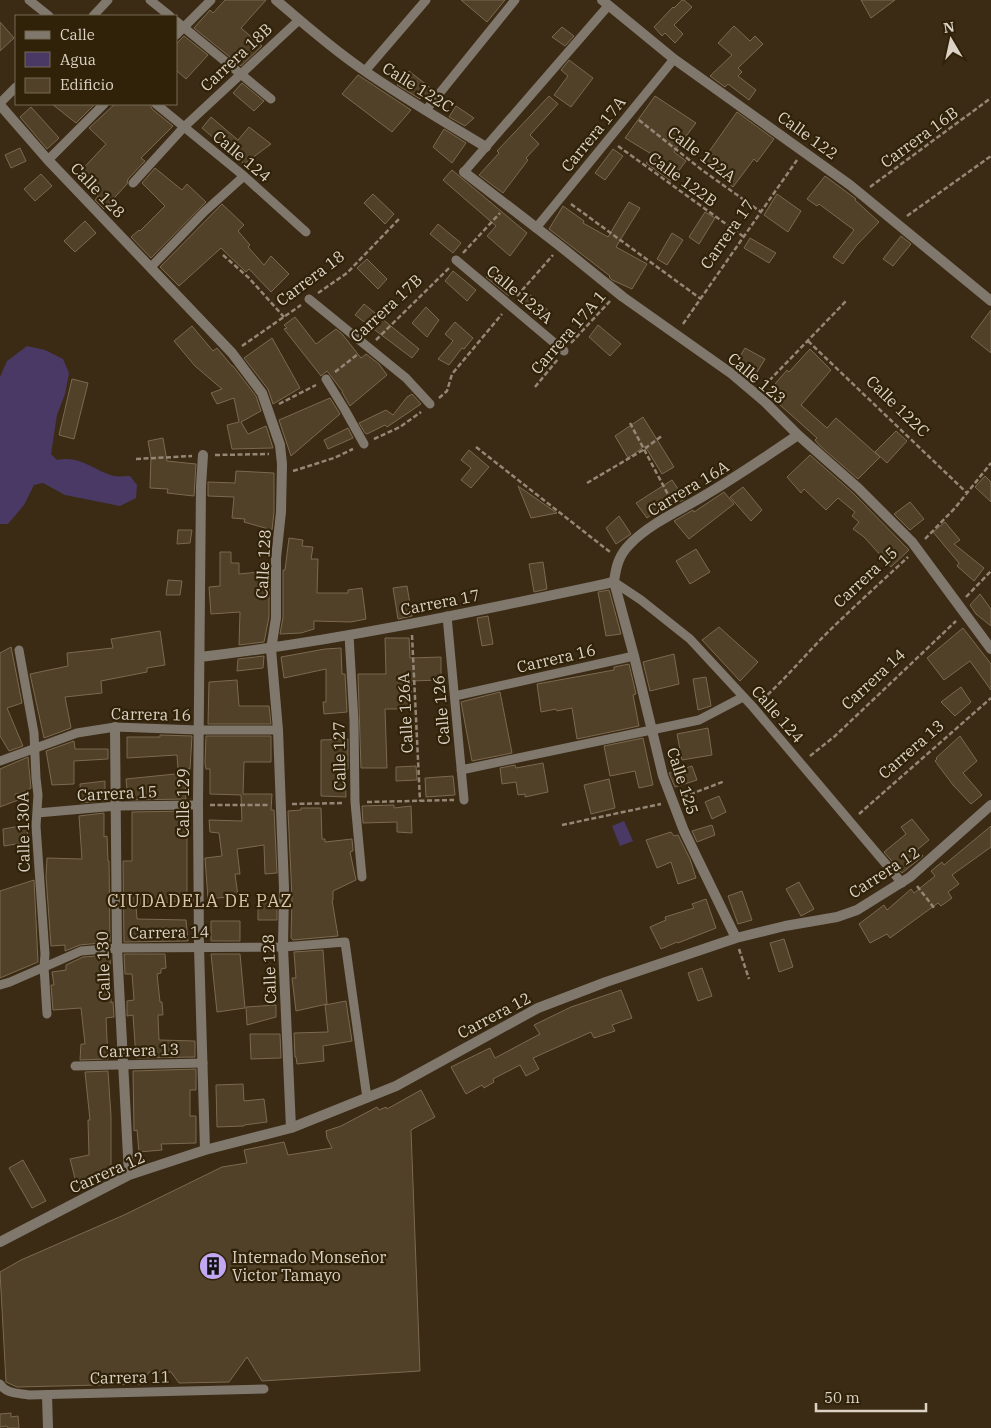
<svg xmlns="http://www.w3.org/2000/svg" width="991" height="1428" font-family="'IBM Plex Serif',serif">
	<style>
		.water { fill: #493964 }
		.building { fill: #514129; stroke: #7b6950 }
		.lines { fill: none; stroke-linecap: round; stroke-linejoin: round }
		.path { stroke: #948775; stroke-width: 2.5; stroke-dasharray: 5 2.5; stroke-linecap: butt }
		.service { stroke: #80786d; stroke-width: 9 }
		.minor { stroke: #80786d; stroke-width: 10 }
		.labels { text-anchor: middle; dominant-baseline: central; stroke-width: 4.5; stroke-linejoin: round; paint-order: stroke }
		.street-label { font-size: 16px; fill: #ddd3c5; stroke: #302209 }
		.poi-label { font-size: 16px; fill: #ddd3c5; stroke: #302209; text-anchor: start }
		.neighbourhood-label { font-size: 18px; letter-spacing: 1px; fill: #dac6aa; stroke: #302209 }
	</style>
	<rect width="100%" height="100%" fill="#3b2b14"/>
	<path class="water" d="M27,346L45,350L63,359L69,373L65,394L57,415L51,454L57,460C81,455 92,470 114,476C119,477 125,476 130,476L137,485L136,498L120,506L65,495L43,483L34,485L24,505L8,524H0V377L7,361Z
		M624,821L633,841L620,846L612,826Z"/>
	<path class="building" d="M225,0H266L241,28L262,46L241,66L194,28L210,10L213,13Z
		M461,0H505L487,22Z
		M682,0H684L692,7L674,25L683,34L675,43L665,33L662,36L654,27L673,7L674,8Z
		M861,0H895L871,18Z
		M0,22L14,38L0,51Z
		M734,26L750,41L755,36L763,44L738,68L742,72L738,76L756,90L749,100L728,84L725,87L710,76L732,55L718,43Z
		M562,27L574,36L565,46L552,37Z
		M184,36L208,55L186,79L176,70V44Z
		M569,60L593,78L571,107L554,95L568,76L561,70Z
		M409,71L433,90L425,100L422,97L420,99L397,85Z
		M358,75L411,110L392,132L342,94Z
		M242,83L264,101L254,111L233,93Z
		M549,96L558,104L530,135L539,144L526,158L528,160L503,193L479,175L499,153L497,151Z
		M655,96L696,123L674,152L686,161L671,181L646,163L653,155L625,138Z
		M52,104H95L76,123Z
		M115,104H150L152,109L173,126L141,158L145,161L128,179L127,184L104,209L95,200L98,196L77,175L106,144L89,128Z
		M456,106L474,118L465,126L449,117Z
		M31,107L59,138L47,149L20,117Z
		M737,112L774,139L757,162L754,159L733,187L701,163Z
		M211,117L238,140L249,127L271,144L244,164L202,128Z
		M444,129L466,143L452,163L433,147Z
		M20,148L26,161L11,168L5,155Z
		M613,149L623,156L605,180L595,173Z
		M155,168L182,190L187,184L206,202L151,258L131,237L139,230L140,231L165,206L142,183Z
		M452,170L527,233L510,256L487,236L496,226L443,180Z
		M41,174L52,186L35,201L24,189Z
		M825,176L856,199L855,200L879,222L856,246L843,264L833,257L854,230L819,204L817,206L807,199Z
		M373,194L394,214L385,224L364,203Z
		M777,194L801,211L788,232L764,215Z
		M629,202L640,208L616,247L647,264L632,289L612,280L609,277L610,276L549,229L563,206L584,221L583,223L608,237Z
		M222,204L244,225L238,231L250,245L248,247L264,265L271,256L289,274L271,292L249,269L246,272L221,248L179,286L160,267Z
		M705,212L715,218L699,244L689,237Z
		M85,221L96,233L75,252L64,241Z
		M438,224L461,243L453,253L430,234Z
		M672,233L683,240L667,265L657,259Z
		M901,236L911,244L893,266L883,259Z
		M750,238L776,253L769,263L744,248Z
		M367,259L387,279L378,289L357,268Z
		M495,267L517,287L509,296L486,277Z
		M453,271L476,290L467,301L445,281Z
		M528,293L550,312L542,322L519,303Z
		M364,304L419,349L412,358L355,315Z
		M426,307L439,320L427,337L412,323Z
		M991,310V353L971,337Z
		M295,317L316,344L336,329L343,335L361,358L366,354L379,364L387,375L350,406L342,392H343L327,371L321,376L284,329L287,328L284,325Z
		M455,322L473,338L464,349L462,348L449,365L438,359L453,341L445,334Z
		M598,325L621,344L610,356L589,337Z
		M192,326L213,351L217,348L232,366H233L256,396L261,411L241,422L248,434L266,426L273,448L232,449L227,425L239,422L234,398L217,404L211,393L222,389L195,366L174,341Z
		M272,338L300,388L273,404L268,389L244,358Z
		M745,348L765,359L756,374L736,363Z
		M810,349L831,370L801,405L827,428L836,418L880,457L858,479L819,445L815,440L817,438L780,405L781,403L768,392L787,370L789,372Z
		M72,379L88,383L74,439L59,435Z
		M412,394L421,404L387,427L385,425L367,434L365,433L359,423L386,410L393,415L407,397Z
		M330,398L340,414L291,456L279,420Z
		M643,417L674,467L662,474L645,446L628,458L615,436Z
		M348,428L353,438L328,449L324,440Z
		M896,431L907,441L887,463L875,452Z
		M163,438L167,461L196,464L194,496L167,493L168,489L150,488L151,458L148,441Z
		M469,450L489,467L471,488L461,480L471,468L461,460Z
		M810,455L853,493L909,550L891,567L864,537L853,529L859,522L852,516L855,512L838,498L826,510L804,489L801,493L787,477Z
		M236,471L274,473V512L272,530L244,522L245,519L232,518L234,497L208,496V482L235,483Z
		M985,476L991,482V502L975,487Z
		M672,480L685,499L665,510L664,508L655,515L654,513L647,518L636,503Z
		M518,486L557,513L531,518Z
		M743,487L762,510L751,521L730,497Z
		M724,492L734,504L689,539L674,521L693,510L694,512Z
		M910,502L924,519L910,530L894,514Z
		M619,516L631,534L616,544L606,528Z
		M945,522L960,540L954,544L984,568L974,581L957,566L959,563L933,532Z
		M178,530H192L190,543L177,544Z
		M289,538L303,540L302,546L313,547L311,559H318L317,593H348V590L362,588L366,619L351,622L314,621V629L301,633L280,634L283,618V570H285Z
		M696,549L710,572L690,584L676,561Z
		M220,552H231V563H239V574L269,571V617L264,642L239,645L240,612L211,614L209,587L220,586Z
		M543,562L547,589L534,592L529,564Z
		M168,580L182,581L180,595H166Z
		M407,586L412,616L398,619L393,588Z
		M609,590L621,634L606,636L598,592Z
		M980,594L991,609V626L976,614L970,605Z
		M488,616L493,644L482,646L477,618Z
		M719,627L758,662L740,681L702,640Z
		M963,628L991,664V690L970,661L944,680L927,658Z
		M160,631L165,665L147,668V672L101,681L102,693L65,697L71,728L44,738L30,674L68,666L67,653L113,648L111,639Z
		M385,638H409L410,658L441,657V680L411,681L412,709H385L387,768H361L358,674H386Z
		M11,647L22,703L7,708L23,746L9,751L0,736V653Z
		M341,648L342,674H345L347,712L324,714L323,702H326V669L284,678L281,657L325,649Z
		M674,654L679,684L650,691L643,662Z
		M264,656L263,668L237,671L238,659Z
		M629,664L636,694L633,695L639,726L577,739L572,708L557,711L556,709L541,712L537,684L614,670V667Z
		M706,677L711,706L698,710L693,679Z
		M237,680L239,706H269L271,724H208L209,682Z
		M961,687L971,702L955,716L941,702Z
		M500,692L512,753L472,761L461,702Z
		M708,728L712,755L682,760L677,734Z
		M160,735L192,736L190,769H178L177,755L127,758V737H160Z
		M206,736H271V762H244L243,794H272L271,810H274L277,873L265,874L264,845L237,849L240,874H235L238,896L208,899L205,858L222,856L219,833L210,832L209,820L242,821L241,795L210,794V769H206L205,763Z
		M960,736L977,761L963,773L982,795L971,804L953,785L935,761L937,759L936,758Z
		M643,738L653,785L639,788L635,771L610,776L604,746Z
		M348,739V769H345L346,797L321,796V740Z
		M74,741L75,749H108V759L74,761V784L52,785L46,751Z
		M28,757L31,788L22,793L15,794L18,800L0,807V769Z
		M543,763L548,792L525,797V794L518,795L516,782L502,784L500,768L515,765L516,768Z
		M416,766L417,780L396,781V767Z
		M692,766L697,780L675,787L669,773Z
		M185,773L186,799L128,800L126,779Z
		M453,776L455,795L426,797L425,778Z
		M609,779L615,808L591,814L584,785Z
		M105,781V801L81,803L80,784Z
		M719,796L726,812L712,819L705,802Z
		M394,805V808L411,806L412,833L397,832V822L363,823L362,806Z
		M301,808H321L322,839H325V842L352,839L353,851L350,852L356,880L333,891V900H332L338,936L293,940L291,938L292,898L288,811L301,810Z
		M189,811V823L187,824V900L136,906L137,919L186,920L188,941L124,942L123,861H132V812Z
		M104,813V837L107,836L108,861H109L110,942L80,945L65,951V945L51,946L46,876L47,858L82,859L79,816Z
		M912,819L929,840L917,850L923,856L902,873L884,852L906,834L901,827Z
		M26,825L29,842L4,846L3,829Z
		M712,825L715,835L697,842L692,831Z
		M991,826V847L952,875L959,884L948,892L952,898L941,906L938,903L890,938L887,934L870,943L859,924L884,905L887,910L911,889L914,893L935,876L931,871L942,862L944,865Z
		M671,832L674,836L678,835L690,859L696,878L678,884L671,862L657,868L646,840Z
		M34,880L38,962L0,978V891Z
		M799,882L814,909L801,916L786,889Z
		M742,891L752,920L738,924L728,896Z
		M258,898H277V920H258Z
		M706,899L716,928L678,943L677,942L661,949L650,927L666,920L665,917L694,908L692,904Z
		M211,921H240V941H211Z
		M784,939L793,967L779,972L770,943Z
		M323,950L327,1004L296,1011L292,978H296L294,952Z
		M124,954H165L166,968L161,969V973L157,974L160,1002H162L163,1015H158L159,1040L195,1041V1057L136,1058L133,1015L127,1016V1001L134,1000L132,974H125Z
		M211,954H240L245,1008L217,1012Z
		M110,955L111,1003L113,1002L114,1017L106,1018L108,1059L80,1060L81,1044H85L81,1008L53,1010L51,985H54L52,972L66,970V965L83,957Z
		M702,968L712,996L698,1001L688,973Z
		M621,990L632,1018L612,1025L615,1031L594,1038L591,1032L533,1058L539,1069L526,1076L520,1065L493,1079L494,1082L484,1088L482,1085L466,1094L451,1067L490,1048L495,1058L540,1034L534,1025L571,1007Z
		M346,1001L352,1041L323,1046L324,1061L297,1064L296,1057H295L294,1033L328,1032L325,1005Z
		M276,1005V1017L247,1025L246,1007Z
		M250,1034H280L281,1058L251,1059Z
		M196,1069V1090H190V1116H196V1143L161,1144L162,1150L139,1152L137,1130L134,1131L133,1071Z
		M108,1071L111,1116V1175L76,1182L70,1159L89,1155L88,1120H90L85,1072Z
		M243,1084L244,1101L264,1099L267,1122L244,1125V1126L217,1127L216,1085Z
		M421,1090L435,1117L411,1130L420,1371L262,1381L247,1357L229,1382L179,1383L171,1372H149L141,1384L17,1387L6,1382L0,1272L21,1260L124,1215L222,1167L247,1163L244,1150L284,1142L288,1155L332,1148L327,1138L326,1131L341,1126L377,1107L379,1110L386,1107L387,1109Z
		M23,1160L46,1201L32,1208L9,1168Z
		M11,1413V1417L18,1416L19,1428H8L7,1426L0,1427V1414Z"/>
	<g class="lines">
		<path class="path" d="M639,120L702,170L761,212
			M618,146L744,237
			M870,187L991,98
			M571,204L701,299
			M907,216L991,156
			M463,253L500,213
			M223,255L249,278L284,317
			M318,293L347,273L399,219
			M517,296L553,255
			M683,324L797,160
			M376,340L449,268
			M808,341L967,493
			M571,343L610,301
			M242,346L301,305
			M335,372L358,354
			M764,386L847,300
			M535,387L558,359
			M439,398L447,391L452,374L502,314
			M279,404L316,385
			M630,423L672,502
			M374,439L400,427L421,412
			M476,447L610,552
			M215,455L269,454
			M136,459L192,456
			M293,471L334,458L353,449
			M587,483L643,450L663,435
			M925,539L955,508L991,463
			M966,597L991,571
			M412,635L420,801
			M762,700C783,681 801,660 821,639C849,611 879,584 908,557
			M810,756L835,736L956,621
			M683,797L725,781
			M367,802L454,800
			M292,804L344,803
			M210,805H269
			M859,814L991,698
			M562,825L661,804
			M917,886L935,909
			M739,949L749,979"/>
		<path class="service" d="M29,0L49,16
			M150,0L170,16
			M93,16L108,0
			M176,21L271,99
			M176,35L211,0
			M365,71L426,0
			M0,103L16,87
			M156,104L244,176L306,232
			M426,110L515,0
			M48,160L104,104
			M464,172L608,6
			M133,183L184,127L299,20
			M536,228L674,59
			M456,260L564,351
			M151,267L204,212L244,176
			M309,299L406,378L430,404
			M326,379L345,410L364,444
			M614,582L641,600L690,639L753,707L902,883
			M447,616L464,800
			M349,635L354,721L355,802L362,877
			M19,650L34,733L36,778L38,795L36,826L45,954L44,967L47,1014
			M455,696L634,656
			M0,761L77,733L115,727L198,730H278
			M461,770L699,720L743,697
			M37,813L117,806L198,805
			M0,985L10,982L81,951L117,948L283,947L345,942L367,1098
			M75,1066L203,1063
			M0,1384C6,1394 18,1393 29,1395L264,1389"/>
		<path class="minor" d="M276,0C303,23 330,47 359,67C400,96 443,121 486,147
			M602,0L674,59L850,185L991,301
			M0,105L48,160L232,353L262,393L280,445L282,464L281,512L276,558V618L271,649L278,730L284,888L283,947L291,1128
			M464,172L560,246L623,297L732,374L765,402L798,435L858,488L912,542L991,649
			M203,455L201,486L198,805L199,947L205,1150
			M200,657C339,641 477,611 614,582
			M115,727L117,948L129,1175
			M736,938L684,831L663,776L634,656L614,582C616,566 619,555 630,544C650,523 683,509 707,494C738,476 768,455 798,435
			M0,1242L129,1175L205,1150L291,1128L396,1086L538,1008L606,982L736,938L785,926L837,917L857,910L910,877L991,805
			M47,1395L48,1428"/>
	</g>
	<defs>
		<symbol id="building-disc" viewBox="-11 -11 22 22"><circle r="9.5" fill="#c2a8f3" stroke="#302209"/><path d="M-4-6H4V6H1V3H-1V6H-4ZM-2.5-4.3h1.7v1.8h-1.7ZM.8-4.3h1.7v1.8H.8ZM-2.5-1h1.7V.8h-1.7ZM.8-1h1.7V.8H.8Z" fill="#111"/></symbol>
	</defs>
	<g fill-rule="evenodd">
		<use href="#building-disc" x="197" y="1250" width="32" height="32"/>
	</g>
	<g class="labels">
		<g class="street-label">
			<text transform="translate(236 57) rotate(-43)">Carrera 18B</text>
			<text transform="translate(418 87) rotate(32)">Calle 122C</text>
			<text transform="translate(593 134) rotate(-51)">Carrera 17A</text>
			<text transform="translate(808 135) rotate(36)">Calle 122</text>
			<text transform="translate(919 137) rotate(-36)">Carrera 16B</text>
			<text transform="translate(702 154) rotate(37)">Calle 122A</text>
			<text transform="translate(242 156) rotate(40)">Calle 124</text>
			<text transform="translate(683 179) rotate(36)">Calle 122B</text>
			<text transform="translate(98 190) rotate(46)">Calle 128</text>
			<text transform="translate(727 234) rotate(-55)">Carrera 17</text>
			<text transform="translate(310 278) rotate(-37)">Carrera 18</text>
			<text transform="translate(520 294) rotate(40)">Calle 123A</text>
			<text transform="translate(386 308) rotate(-43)">Carrera 17B</text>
			<text transform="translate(568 332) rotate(-49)">Carrera 17A 1</text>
			<text transform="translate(757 378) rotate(40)">Calle 123</text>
			<text transform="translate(898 406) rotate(44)">Calle 122C</text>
			<text transform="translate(688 488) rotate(-31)">Carrera 16A</text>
			<text transform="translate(263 564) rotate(-87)">Calle 128</text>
			<text transform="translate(865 577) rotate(-43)">Carrera 15</text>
			<text transform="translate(440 602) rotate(-11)">Carrera 17</text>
			<text transform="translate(556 658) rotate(-13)">Carrera 16</text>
			<text transform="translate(873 679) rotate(-43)">Carrera 14</text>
			<text transform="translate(441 710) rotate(-95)">Calle 126</text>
			<text transform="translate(405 713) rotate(-93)">Calle 126A</text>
			<text transform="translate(151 714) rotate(1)">Carrera 16</text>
			<text transform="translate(778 714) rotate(49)">Calle 124</text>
			<text transform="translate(911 749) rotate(-41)">Carrera 13</text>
			<text transform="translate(339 756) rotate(-91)">Calle 127</text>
			<text transform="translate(683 781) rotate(72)">Calle 125</text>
			<text transform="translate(117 793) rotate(-3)">Carrera 15</text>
			<text transform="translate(183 803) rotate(-90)">Calle 129</text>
			<text transform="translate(23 832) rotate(-91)">Calle 130A</text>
			<text transform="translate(884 872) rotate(-33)">Carrera 12</text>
			<text transform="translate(169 932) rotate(-1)">Carrera 14</text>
			<text transform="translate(103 966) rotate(-92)">Calle 130</text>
			<text transform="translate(269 969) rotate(-92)">Calle 128</text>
			<text transform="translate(494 1015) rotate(-28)">Carrera 12</text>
			<text transform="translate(139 1050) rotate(-2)">Carrera 13</text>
			<text transform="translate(107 1172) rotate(-24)">Carrera 12</text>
			<text transform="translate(130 1377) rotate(-1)">Carrera 11</text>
		</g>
		<g class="poi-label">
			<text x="232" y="1257">Internado Monseñor<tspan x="232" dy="18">Victor Tamayo</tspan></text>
		</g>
		<g class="neighbourhood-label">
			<text x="200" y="900">CIUDADELA DE PAZ</text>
		</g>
	</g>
	<rect x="15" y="15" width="162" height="90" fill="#302209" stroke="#756954"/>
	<rect x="25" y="31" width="25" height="8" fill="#80786d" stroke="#756954"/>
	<text x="60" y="40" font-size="15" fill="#ddd3c5">Calle</text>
	<rect x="25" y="52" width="25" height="15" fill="#493964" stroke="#756954"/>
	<text x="60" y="65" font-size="15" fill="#ddd3c5">Agua</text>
	<rect x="25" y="78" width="25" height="15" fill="#514129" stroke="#756954"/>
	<text x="60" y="90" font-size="15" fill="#ddd3c5">Edificio</text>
	<g transform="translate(951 40) rotate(351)" stroke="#302209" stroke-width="4" paint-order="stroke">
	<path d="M0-4L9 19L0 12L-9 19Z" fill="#ddd3c5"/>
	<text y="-8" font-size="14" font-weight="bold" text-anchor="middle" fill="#ddd3c5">N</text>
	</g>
	<path d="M816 1403v8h110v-8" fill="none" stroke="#ddd3c5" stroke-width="2.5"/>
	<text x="824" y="1403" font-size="15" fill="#ddd3c5" stroke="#302209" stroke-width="4" paint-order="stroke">50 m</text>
</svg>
